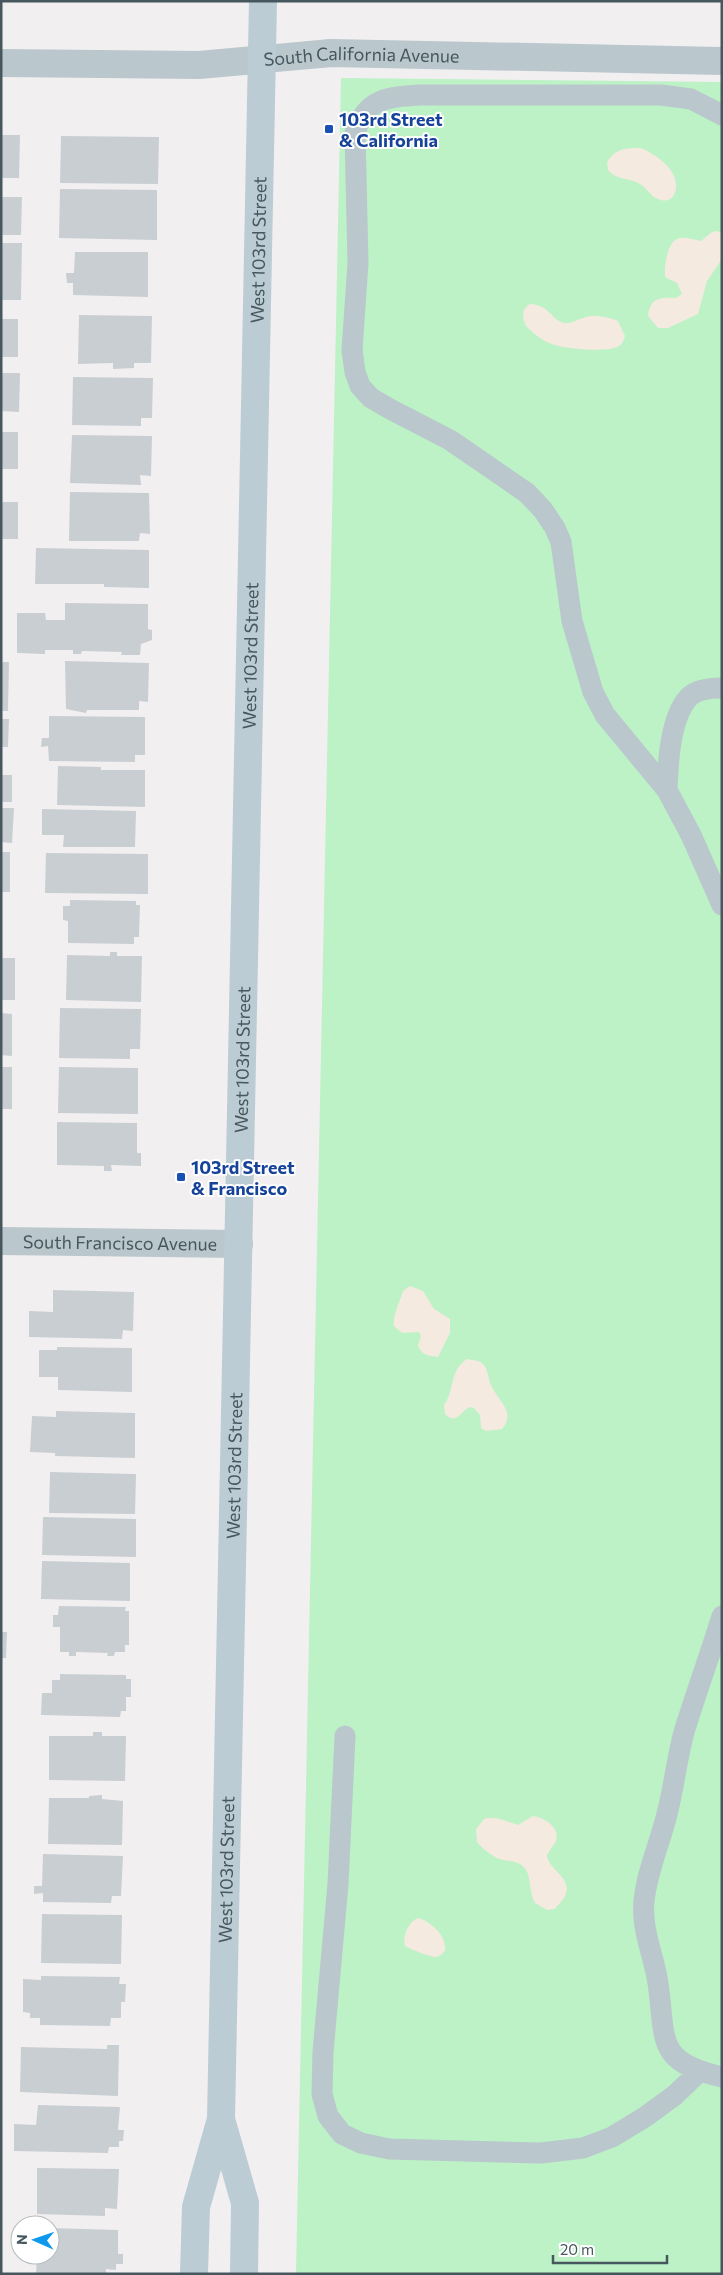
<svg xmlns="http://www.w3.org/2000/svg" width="723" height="2275" font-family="Commissioner,sans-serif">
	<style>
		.green { fill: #bcf2c6 }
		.sand { fill: #f4eadf }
		.building { fill: #c9ced2 }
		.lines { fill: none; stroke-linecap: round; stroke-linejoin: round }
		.service { stroke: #bac7cd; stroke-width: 21 }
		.minor { stroke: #bac7cd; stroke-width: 28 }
		.secondary { stroke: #bcccd4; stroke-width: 28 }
		.transit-dot { fill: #1a4fb4; stroke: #fff; stroke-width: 2 }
		.labels { text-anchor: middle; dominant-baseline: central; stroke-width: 4; stroke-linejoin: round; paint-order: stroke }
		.street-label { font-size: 18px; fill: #46575e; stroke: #fff }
		.transit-label { font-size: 18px; font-weight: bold; fill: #164399; stroke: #fff; text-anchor: start }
	</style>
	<rect width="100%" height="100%" fill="#f2eff0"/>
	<path class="green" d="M341,78L722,82V2274H296Z"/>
	<path class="sand" d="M641,148C653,153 672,166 675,179C679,192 672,205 658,199C650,196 647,188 640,184C630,178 616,180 608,170L607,162C616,148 626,148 641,148Z
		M717,231L722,233V259L707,281L698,314L668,328H658L648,316C650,297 661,297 676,298L682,294L677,283L665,277C664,266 667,240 680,238C687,237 694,240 701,241L712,232Z
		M530,304C550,305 551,320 564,323C571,324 576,320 583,318C593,314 608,317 618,321L625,336C624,340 622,344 619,346C608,353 564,349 552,344C542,341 533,333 526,326C522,318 521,309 530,304Z
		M410,1286L423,1291L434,1309L450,1319V1333L438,1357C429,1356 421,1355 418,1345L421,1336L419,1332L402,1333L394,1326C392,1318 400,1301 403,1291Z
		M467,1359C472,1360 478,1360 482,1363C488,1368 488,1378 491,1385C497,1400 517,1412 502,1429L486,1431L481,1428L480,1415L474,1408L469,1407C460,1413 456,1425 445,1414L444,1405C455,1391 449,1370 467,1359Z
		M533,1816C545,1818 560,1827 556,1841C554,1846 549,1850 547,1855C548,1873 586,1881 554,1909L547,1910L535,1903C529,1893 531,1877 526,1870C519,1858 505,1863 495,1857C488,1853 482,1848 477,1842L476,1829L484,1819C496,1815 507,1822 518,1825Z
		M419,1918C432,1923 447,1936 445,1951C442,1954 440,1957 435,1957C431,1957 407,1948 405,1946C402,1936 409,1920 419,1918Z"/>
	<path class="building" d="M1,135H20L19,178H1Z
		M61,136L159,137L158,184L60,183Z
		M60,189L157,190V240L59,238Z
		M1,197H22L21,235H1Z
		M1,243H22L21,300H1Z
		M75,252H148V297L73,295V283H67L66,273H74Z
		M79,315L152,316L151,363H134V368L113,369V363L78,364Z
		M1,319H18V357H1Z
		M1,373H20L19,412L1,411Z
		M73,377L153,378L152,418H141V426L72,425Z
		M1,432H18V469H1Z
		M72,435L152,436L151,476L140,475L141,485L70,483Z
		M70,492L149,493L150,534L140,533L139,541H69Z
		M1,502H18V539H1Z
		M36,548L149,550V588L104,587V584H35Z
		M65,603L148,604V629L152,630V640L141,644L140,655H121L122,652L82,651L81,654H73V650H45V654L17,653V613H45L46,620H65Z
		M65,661L149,663L148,702L139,701V710H87L86,713L66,709Z
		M1,662H9L8,711H1Z
		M49,716L145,717V755H135V762L49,761L48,746L41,747L42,738H49Z
		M1,719H9L8,747H1Z
		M58,766L101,767V770H145V807L57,805Z
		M1,775H12V802H1Z
		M1,808H14L12,843L1,842Z
		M42,809L136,811L135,847H63L64,835H42Z
		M1,852H10V892H1Z
		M46,853L148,854V894L45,893Z
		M70,900L136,901V905H140L139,937H134V944L68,943V921L63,920V906H70Z
		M110,952H117V956H142L141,1002L66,1000L67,955L110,956Z
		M1,958H15V1000H1Z
		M60,1008L141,1009L140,1049H130V1059L59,1058Z
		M1,1013L12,1014V1056L1,1055Z
		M1,1067H12V1109H1Z
		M59,1067L138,1068V1114L58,1113Z
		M57,1122L137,1123V1153H141V1166L111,1165L112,1171H104V1166L57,1165Z
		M53,1290L134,1292L133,1331L123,1330L122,1339L29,1337V1311L53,1312Z
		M57,1347L132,1348V1392L58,1390V1377H39V1350H57Z
		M56,1411L135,1413V1458L55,1456V1453L30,1452L32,1416L56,1417Z
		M50,1472L136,1474L135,1514L49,1513Z
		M43,1517L136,1519V1557L42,1555Z
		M42,1561L130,1563V1601L41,1599Z
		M59,1606L126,1607L125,1611H129V1645H125V1652H115L114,1656H107L108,1653L76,1652V1656H69V1652H60V1627H53V1615H58Z
		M1,1632H7L6,1658H1Z
		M60,1674L126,1675V1679H131V1697H126V1711H121L120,1717L41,1715L42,1693H52V1680H60Z
		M93,1732H102V1736H126L125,1781L49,1780V1736H93Z
		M102,1795V1799L123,1801L122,1845L48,1844L49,1798H89V1796Z
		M43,1854L123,1856L121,1896H112L111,1903L43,1902V1893L34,1894V1886H42Z
		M42,1914L122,1915L121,1964L41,1963Z
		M41,1976L120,1977L119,1984H126L125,2002H121V2018H111L110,2026L40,2025V2018H30V2013L23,2012V1979L41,1980Z
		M107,2045H119L118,2096L20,2092L21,2047L107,2049Z
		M38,2105L120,2107L118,2130H124L123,2141H119V2147H109L108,2153L14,2151V2124L36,2125Z
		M37,2168L119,2169L117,2209L105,2208V2216L37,2214Z
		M50,2228L118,2230V2254H123V2264H116V2270L106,2269V2274H36L37,2255H50Z"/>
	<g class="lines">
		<path class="service" d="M722,115L691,99L661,95H421C388,97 366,98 355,133L358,263L352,350L355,372L360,386L371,398L390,409L450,440L527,493L543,510L555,528L561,542L572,621L593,692L605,715L667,790L691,835L722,905
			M667,790C668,763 670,717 689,697C697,689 711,688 722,688
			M722,1616C710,1655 696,1693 684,1732C677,1758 674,1787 667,1814C660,1843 647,1871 644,1901C641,1929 654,1956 658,1983C666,2040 655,2062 722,2077
			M345,1736L338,1884L323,2052L322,2094L328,2116L342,2134L361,2143L389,2149L541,2153L583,2148L612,2137L645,2117L675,2095L699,2072"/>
		<g class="minor">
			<path id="s1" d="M1,63L199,65L331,53L722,61"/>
			<path id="s2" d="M1,1241L239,1244"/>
		</g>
		<g class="secondary">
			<path d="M221,2119L245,2203L244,2274"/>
			<path id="s3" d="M194,2274L196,2207L221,2119L263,1"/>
		</g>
	</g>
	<g class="transit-dot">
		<rect x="324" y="124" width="10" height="10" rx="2.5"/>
		<rect x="176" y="1172" width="10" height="10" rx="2.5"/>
	</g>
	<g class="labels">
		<g class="street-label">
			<text stroke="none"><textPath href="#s1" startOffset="361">South California Avenue</textPath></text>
			<text stroke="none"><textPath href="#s3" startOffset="2028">West 103rd Street</textPath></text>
			<text stroke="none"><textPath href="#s3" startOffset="1622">West 103rd Street</textPath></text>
			<text stroke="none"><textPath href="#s3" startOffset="1218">West 103rd Street</textPath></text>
			<text stroke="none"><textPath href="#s2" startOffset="119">South Francisco Avenue</textPath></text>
			<text stroke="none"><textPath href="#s3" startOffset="812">West 103rd Street</textPath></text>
			<text stroke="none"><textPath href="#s3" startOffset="408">West 103rd Street</textPath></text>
		</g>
		<g class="transit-label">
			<text x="339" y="119">103rd Street<tspan x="339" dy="21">&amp; California</tspan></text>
			<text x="191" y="1167">103rd Street<tspan x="191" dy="21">&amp; Francisco</tspan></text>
		</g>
	</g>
	<rect width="723" height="2275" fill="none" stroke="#46575e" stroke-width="5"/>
	<g transform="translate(35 2240) rotate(272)"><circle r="24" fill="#ffffff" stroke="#b5bcbf"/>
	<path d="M0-4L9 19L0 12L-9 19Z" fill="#0e99ee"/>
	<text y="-8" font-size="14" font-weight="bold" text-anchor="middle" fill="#46575e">N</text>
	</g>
	<path d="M553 2255v8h114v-8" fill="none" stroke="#46575e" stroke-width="2.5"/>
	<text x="560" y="2255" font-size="15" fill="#46575e" stroke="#ffffff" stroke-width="4" paint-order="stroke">20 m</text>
</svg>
